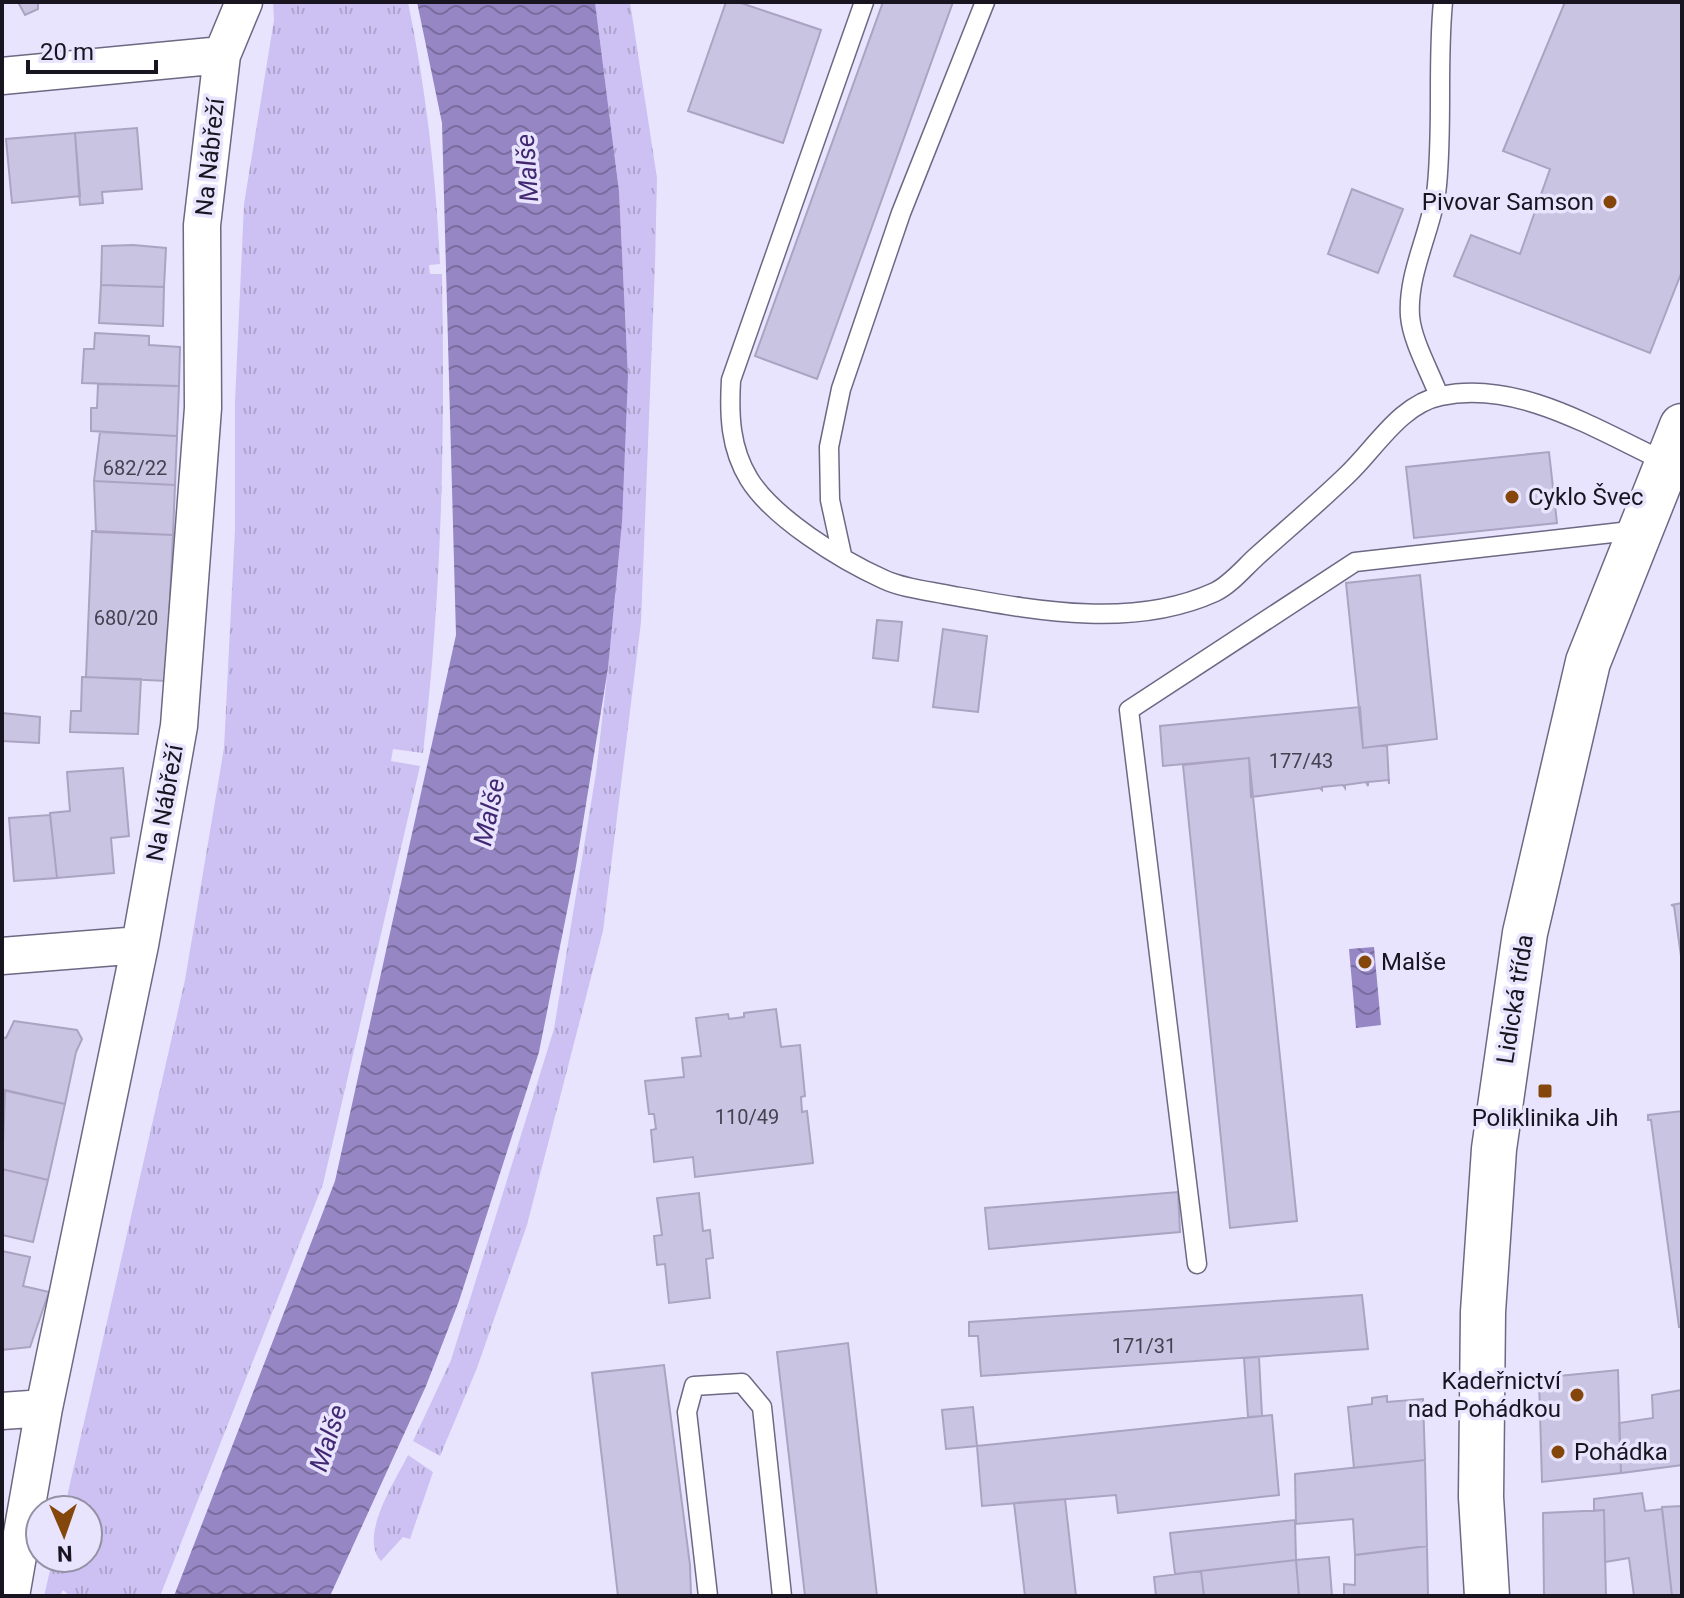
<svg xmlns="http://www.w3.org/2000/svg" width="1684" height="1598" font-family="Roboto,sans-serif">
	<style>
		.grass { fill: url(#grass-tufts) }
		.water { fill: url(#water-waves) }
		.building { fill: #cac4e3; stroke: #aaa3c1; stroke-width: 2 }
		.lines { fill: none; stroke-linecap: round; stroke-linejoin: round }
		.lane-casing { stroke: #6e6883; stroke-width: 21 }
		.street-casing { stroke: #6e6883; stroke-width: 39 }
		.secondary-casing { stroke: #6e6883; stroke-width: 47 }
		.lane { stroke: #fff; stroke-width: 18 }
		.street { stroke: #fff; stroke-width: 36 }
		.secondary { stroke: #fff; stroke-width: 44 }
		.poi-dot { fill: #85460b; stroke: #e9e4fe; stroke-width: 3 }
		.labels { text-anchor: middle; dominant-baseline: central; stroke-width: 7; stroke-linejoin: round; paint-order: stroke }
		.number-label { font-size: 20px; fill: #444151 }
		.street-label { font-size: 24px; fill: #181520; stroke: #e9e4fe }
		.poi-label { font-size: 24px; fill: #181520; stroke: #e9e4fe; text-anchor: start }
		.water-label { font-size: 26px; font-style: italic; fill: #422872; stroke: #e9e4fe }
	</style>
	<defs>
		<pattern id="grass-tufts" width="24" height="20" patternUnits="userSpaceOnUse" patternTransform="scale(2)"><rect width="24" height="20" fill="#ccc1f2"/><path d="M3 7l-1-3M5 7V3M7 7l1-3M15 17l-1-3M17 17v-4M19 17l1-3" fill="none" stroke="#aea5cf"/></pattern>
		<pattern id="water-waves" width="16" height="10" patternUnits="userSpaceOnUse" patternTransform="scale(2)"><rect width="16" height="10" fill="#9686c4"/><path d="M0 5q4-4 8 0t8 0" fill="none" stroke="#796c9f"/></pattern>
	</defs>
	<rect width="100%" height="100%" fill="#e9e4fe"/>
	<path class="grass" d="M273,2H408C426,90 436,175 440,264L429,265L430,274H442C445,435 442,593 423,753L393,749L391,761L420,766L323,1184L160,1596H70L63,1590L60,1596H44L53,1558H88V1510H64L185,980L224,748L235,529V402L244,204L274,20Z
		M595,2H630L657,178L655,265L641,622L603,931L527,1225L477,1368L440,1456L413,1441L451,1360L554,1029L596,773L608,668L628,376L619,191Z
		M408,1455L433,1472L410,1539L403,1537L381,1561C358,1536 396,1480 408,1455Z"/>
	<path class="water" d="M417,2H595L619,191L628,376L622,522L608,668L576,866L539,1052L459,1301L426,1386L330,1596H174L335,1181L456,635L442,123Z
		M1374,947L1381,1025L1356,1028L1349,949Z"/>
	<path class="building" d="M18,2H38V9L25,15Z
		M726,2H738L821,30L783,143L688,111Z
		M883,2H953L817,379L755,356Z
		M1565,2H1682V271L1650,353L1454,276L1471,235L1520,254L1550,169L1503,151Z
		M137,128L142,189L102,192L103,203L80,205L75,133Z
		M75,133L80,196L12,203L6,139Z
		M1352,189L1403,209L1378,273L1328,254Z
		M133,245L166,248L164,287L101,285L102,246Z
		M101,285L164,287L163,326L99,323Z
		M95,333L149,336V345L180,347L179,386L82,383L84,349H94Z
		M98,384L179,386L177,436L91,431V408H97Z
		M100,432L177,436L175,485L94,481Z
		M1549,452L1557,523L1414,538L1406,467Z
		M94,481L175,485L173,535L96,532Z
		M92,531L173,535L166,681L86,677Z
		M1420,575L1437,739L1363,748L1346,583Z
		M877,620L902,622L898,661L873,658Z
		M943,629L987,636L978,712L933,707Z
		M82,677L141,679L138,734L70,732L71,711H81Z
		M1360,707L1363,748L1387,745L1389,784V780L1368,782V786L1366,782L1345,785V788L1343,785L1322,787V790L1320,788L1251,797L1249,758L1163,766L1160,726Z
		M2,713L40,717L39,743L2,741Z
		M1249,758L1297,1221L1230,1228L1183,765Z
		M123,768L129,836L111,838L114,873L57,878L50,813L70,811L67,772Z
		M50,815L57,878L14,881L9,818Z
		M1682,903V963L1674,906L1671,905Z
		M776,1009L781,1047L800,1045L805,1096L801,1097L802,1112L807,1111L813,1163L695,1177L693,1157L654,1162L651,1130L656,1129L654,1114H649L645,1081L684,1077L682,1058L701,1056L696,1018L728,1014L729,1019L744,1017V1013Z
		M14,1021L77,1030L82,1039L76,1052L65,1104L2,1090V1037L6,1038Z
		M5,1090L65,1104L48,1180L2,1169Z
		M1682,1111V1327H1679L1651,1120H1648V1115Z
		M2,1169L48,1180L33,1242L2,1235Z
		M1178,1192L1180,1232L989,1249L985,1208Z
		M699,1193L703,1231L710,1230L713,1258L706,1259L710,1298L669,1303L665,1264L657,1265L654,1236L662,1235L657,1198Z
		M2,1251L30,1257L23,1286L49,1292L30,1347L2,1350Z
		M1362,1295L1368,1349L981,1376L978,1336H969V1322Z
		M848,1343L877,1596H805L777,1352Z
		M1259,1357L1262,1416L1248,1417L1244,1358Z
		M664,1365L690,1565L691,1596H618L592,1373Z
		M1618,1370L1621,1473L1542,1482L1539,1378Z
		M1682,1390V1465L1621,1473L1619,1423L1653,1418L1652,1395Z
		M1387,1396V1402L1423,1399L1425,1460L1354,1468L1348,1407L1372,1404V1398Z
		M973,1407L977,1446L946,1449L942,1410Z
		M1272,1415L1279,1495L1118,1513L1116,1495L982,1506L977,1446Z
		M1425,1460L1427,1546L1355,1555L1353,1519L1296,1524L1295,1474Z
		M1642,1493L1645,1511L1662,1509L1672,1596H1634L1629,1558L1605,1562L1604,1510L1594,1511V1499Z
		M1065,1499L1076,1596H1025L1014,1503Z
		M1682,1506V1596H1672L1662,1507Z
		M1604,1510L1606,1596H1544L1543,1513Z
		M1295,1520L1296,1560L1175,1574L1170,1533Z
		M1427,1546L1428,1596H1344V1584L1355,1585V1555Z
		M1329,1557L1332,1596H1299L1296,1560Z
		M1296,1560L1299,1596H1204L1201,1571Z
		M1201,1571L1204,1596H1156L1154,1577Z"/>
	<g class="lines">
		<defs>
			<path id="lane" d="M864,2L731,380C729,415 730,448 749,479C773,518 841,560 883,579C904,589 931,591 954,596C1038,611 1134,629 1215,592C1230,585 1244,568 1256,557C1286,530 1317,504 1346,476C1375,449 1400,404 1441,396C1519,379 1600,432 1668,463
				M1439,396C1430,372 1412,341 1410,316C1407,271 1433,229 1437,185C1443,124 1437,63 1443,2
				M842,555L830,500L829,447L841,389L901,213L985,2
				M1197,1264L1129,710L1355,562L1639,530
				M708,1596L687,1412L694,1386L742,1383L762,1407L782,1596"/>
			<path id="street" d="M2,76L222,55
				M2,956L140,945
				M2,1411L44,1408
				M11,1596L44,1408L140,945L179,726L203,408L202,225L222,55L244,2"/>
			<path id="secondary" d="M1487,1596L1481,1497L1483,1312L1494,1149L1525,933L1588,662L1682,426"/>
		</defs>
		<use href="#lane" class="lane-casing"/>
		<use href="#street" class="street-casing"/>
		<use href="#secondary" class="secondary-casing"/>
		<use href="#lane" class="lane"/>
		<use href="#street" class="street"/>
		<use href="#secondary" class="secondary"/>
	</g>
	<g class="poi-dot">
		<circle cx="1610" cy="202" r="8"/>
		<circle cx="1512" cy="497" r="8"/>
		<circle cx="1365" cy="962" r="8"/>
		<rect x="1537" y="1083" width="16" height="16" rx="4"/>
		<circle cx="1577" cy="1395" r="8"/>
		<circle cx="1558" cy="1452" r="8"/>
	</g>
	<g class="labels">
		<g class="number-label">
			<text x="135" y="468">682/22</text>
			<text x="126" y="618">680/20</text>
			<text x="1301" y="761">177/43</text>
			<text x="747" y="1117">110/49</text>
			<text x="1144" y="1346">171/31</text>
		</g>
		<g class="street-label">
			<text transform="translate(210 157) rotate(-84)">Na Nábřeží</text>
			<text transform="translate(165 803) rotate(-80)">Na Nábřeží</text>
			<text transform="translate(1515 999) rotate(-81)">Lidická třída</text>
		</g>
		<g class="poi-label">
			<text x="1594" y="202" text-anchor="end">Pivovar Samson</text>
			<text x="1528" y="497">Cyklo Švec</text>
			<text x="1381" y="962">Malše</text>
			<text x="1545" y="1118" text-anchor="middle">Poliklinika Jih</text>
			<text x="1561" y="1381" text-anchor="end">Kadeřnictví<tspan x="1561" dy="28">nad Pohádkou</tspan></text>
			<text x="1574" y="1452">Pohádka</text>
		</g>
		<g class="water-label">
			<text transform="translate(527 168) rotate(-94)">Malše</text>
			<text transform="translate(489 812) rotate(-78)">Malše</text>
			<text transform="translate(328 1438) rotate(-72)">Malše</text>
		</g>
	</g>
	<rect width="1684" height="1598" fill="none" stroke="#181520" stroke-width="8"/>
	<g transform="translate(64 1534) rotate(178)"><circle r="38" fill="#e9e4fe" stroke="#9591a5" stroke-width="2"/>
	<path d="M0-6L14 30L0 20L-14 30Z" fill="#85460b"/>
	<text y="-12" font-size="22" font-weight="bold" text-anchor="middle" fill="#181520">N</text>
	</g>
	<path d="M28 60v12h128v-12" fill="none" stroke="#181520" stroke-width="4"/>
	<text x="40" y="60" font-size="24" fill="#181520" stroke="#e9e4fe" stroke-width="6" paint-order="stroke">20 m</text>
</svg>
